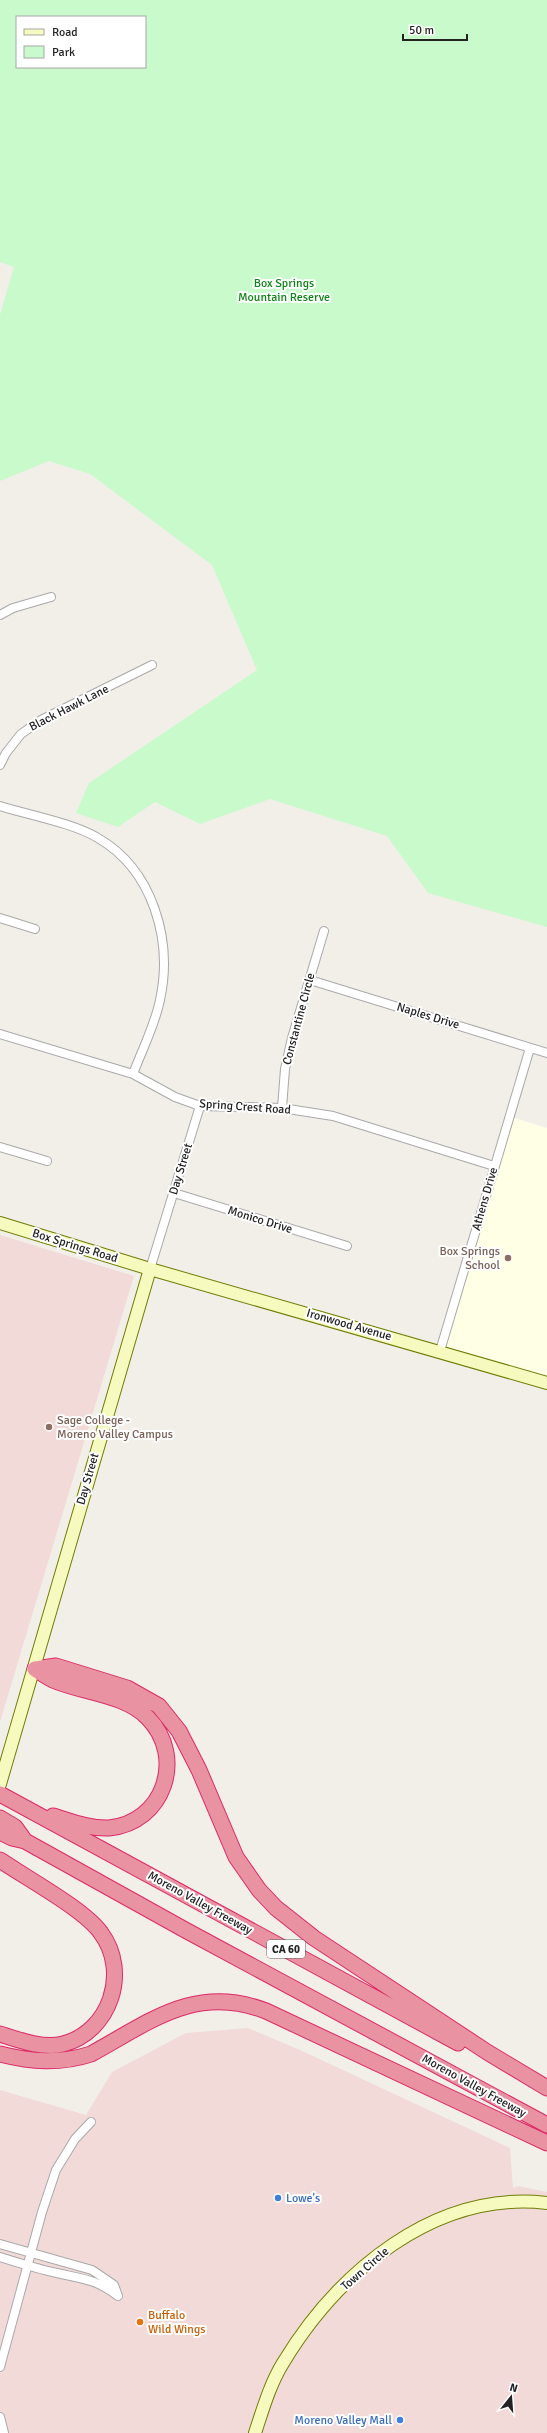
<svg xmlns="http://www.w3.org/2000/svg" width="547" height="2433" font-family="Signika,sans-serif">
	<style>
		.commercial { fill: #f2dad9 }
		.education { fill: #ffffe5 }
		.park { fill: #c8facc; fill-rule: evenodd }
		.lines { fill: none; stroke-linecap: round; stroke-linejoin: round }
		.street-casing { stroke: #a9a9a9; stroke-width: 10 }
		.secondary-casing { stroke: #707d05; stroke-width: 14 }
		.highway-casing { stroke: #dc2a67; stroke-width: 17 }
		.street { stroke: #fff; stroke-width: 8 }
		.secondary { stroke: #f7fabf; stroke-width: 12 }
		.highway { stroke: #e892a2; stroke-width: 15 }
		.education-dot { fill: #8d6e63; stroke: #fff; stroke-width: 1.5 }
		.shop-dot { fill: #3f7fe0; stroke: #fff; stroke-width: 1.5 }
		.food-dot { fill: #e8710a; stroke: #fff; stroke-width: 1.5 }
		.labels { text-anchor: middle; dominant-baseline: central; stroke-width: 4; stroke-linejoin: round; paint-order: stroke }
		.shield { fill: #fff; stroke: #646464; stroke-width: 1 }
		.shield-label { font-size: 11px; font-weight: bold; fill: #222 }
		.park-label { font-size: 12px; fill: #0c8416; stroke: #fff }
		.street-label { font-size: 12px; fill: #222; stroke: #fff }
		.education-label { font-size: 12px; fill: #785e54; stroke: #fff; text-anchor: end }
		.shop-label { font-size: 12px; fill: #366cbe; stroke: #fff; text-anchor: start }
		.food-label { font-size: 12px; fill: #c56008; stroke: #fff; text-anchor: start }
	</style>
	<rect width="100%" height="100%" fill="#f2efe9"/>
	<path class="commercial" d="M0,1235L134,1276L0,1722Z
		M248,2028L300,2050L510,2148L513,2188L518,2186L547,2192V2433H0V2090L86,2115L112,2072L186,2033Z"/>
	<path class="education" d="M511,1117L547,1128V1381L442,1350Z"/>
	<path class="park" d="M0,0H547V927L428,893L387,836L270,799L200,824L155,802L118,827L76,813L89,783L257,670L212,565L90,474L49,461L0,481V315L14,267L0,262ZM17,17H145V67H17Z"/>
	<g class="lines">
		<defs>
			<path id="street" d="M0,615L13,608L51,597
				M0,765L6,753L21,734L41,720L152,665
				M0,806C29,815 73,823 98,838C153,870 173,940 160,1000C155,1025 142,1050 133,1074
				M0,918L35,929
				M310,980L547,1053
				M0,1034L133,1074L175,1097L200,1106L282,1108L333,1116L494,1166
				M282,1108L285,1069L292,1038L324,931
				M0,1147L47,1161
				M174,1193L347,1246
				M150,1269L200,1106
				M440,1351L530,1048
				M0,2244L92,2270L114,2285L118,2296
				M0,2257C19,2263 38,2269 57,2273C83,2279 96,2279 118,2296
				M0,2367L42,2212L56,2170L75,2139L91,2122
				M0,2417L4,2433"/>
			<path id="secondary" d="M0,1223L150,1269L547,1383
				M0,1784L150,1269
				M255,2433C263,2409 270,2384 283,2363C338,2272 435,2190 547,2203"/>
			<path id="highway" d="M35,1669L56,1666L127,1688L159,1706L179,1731L199,1770L236,1857L259,1890L276,1908L314,1938L487,2052L547,2088
				M35,1669C41,1673 47,1677 53,1680C83,1693 125,1694 148,1718C186,1757 164,1823 109,1828C90,1829 70,1821 53,1816
				M0,1794L458,2043
				M0,1818L15,1827L25,1841
				M0,1832L12,1838L25,1841L187,1931L547,2125
				M0,1860C26,1878 84,1909 101,1933C130,1972 110,2032 63,2044C43,2049 19,2040 0,2034
				M0,2054C31,2062 60,2064 91,2054C151,2021 196,1984 266,2011L547,2143"/>
		</defs>
		<use href="#street" class="street-casing"/>
		<use href="#secondary" class="secondary-casing"/>
		<use href="#highway" class="highway-casing"/>
		<use href="#street" class="street"/>
		<use href="#secondary" class="secondary"/>
		<use href="#highway" class="highway"/>
	</g>
	<g class="education-dot">
		<circle cx="508" cy="1258" r="4"/>
		<circle cx="49" cy="1427" r="4"/>
	</g>
	<g class="shop-dot">
		<circle cx="278" cy="2198" r="4"/>
		<circle cx="400" cy="2420" r="4"/>
	</g>
	<circle class="food-dot" cx="140" cy="2322" r="4"/>
	<g class="labels">
		<rect class="shield" x="267" y="1940" width="38" height="18" rx="3"/>
		<g class="shield-label">
			<text x="286" y="1949">CA 60</text>
		</g>
		<g class="park-label">
			<text x="284" y="283">Box Springs<tspan x="284" dy="14">Mountain Reserve</tspan></text>
		</g>
		<g class="street-label">
			<text transform="translate(69 708) rotate(-27)">Black Hawk Lane</text>
			<text transform="translate(428 1016) rotate(17)">Naples Drive</text>
			<text transform="translate(299 1019) rotate(-75)">Constantine Circle</text>
			<text transform="translate(245 1107) rotate(4)">Spring Crest Road</text>
			<text transform="translate(181 1169) rotate(-73)">Day Street</text>
			<text transform="translate(485 1199) rotate(-74)">Athens Drive</text>
			<text transform="translate(260 1220) rotate(17)">Monico Drive</text>
			<text transform="translate(75 1246) rotate(17)">Box Springs Road</text>
			<text transform="translate(349 1325) rotate(16)">Ironwood Avenue</text>
			<text transform="translate(88 1479) rotate(-74)">Day Street</text>
			<text transform="translate(200 1903) rotate(29)">Moreno Valley Freeway</text>
			<text transform="translate(474 2086) rotate(29)">Moreno Valley Freeway</text>
			<text transform="translate(365 2269) rotate(-41)">Town Circle</text>
		</g>
		<g class="education-label">
			<text x="500" y="1251">Box Springs<tspan x="500" dy="14">School</tspan></text>
			<text x="57" y="1420" text-anchor="start">Sage College -<tspan x="57" dy="14">Moreno Valley Campus</tspan></text>
		</g>
		<g class="shop-label">
			<text x="286" y="2198">Lowe's</text>
			<text x="392" y="2420" text-anchor="end">Moreno Valley Mall</text>
		</g>
		<g class="food-label">
			<text x="148" y="2315">Buffalo<tspan x="148" dy="14">Wild Wings</tspan></text>
		</g>
	</g>
	<rect x="16" y="16" width="130" height="52" fill="#ffffff" stroke="#a7a7a7"/>
	<rect x="24" y="29" width="20" height="6" fill="#f7fabf" stroke="#a7a7a7"/>
	<text x="52" y="36" font-size="12" fill="#222222">Road</text>
	<rect x="24" y="46" width="20" height="12" fill="#c8facc" stroke="#a7a7a7"/>
	<text x="52" y="56" font-size="12" fill="#222222">Park</text>
	<g transform="translate(511 2397) rotate(17)" stroke="#ffffff" stroke-width="3" paint-order="stroke">
	<path d="M0-3L7 15L0 10L-7 15Z" fill="#222222"/>
	<text y="-6" font-size="11" font-weight="bold" text-anchor="middle" fill="#222222">N</text>
	</g>
	<path d="M403 34v6h64v-6" fill="none" stroke="#222222" stroke-width="2"/>
	<text x="409" y="34" font-size="12" fill="#222222" stroke="#ffffff" stroke-width="3" paint-order="stroke">50 m</text>
</svg>
